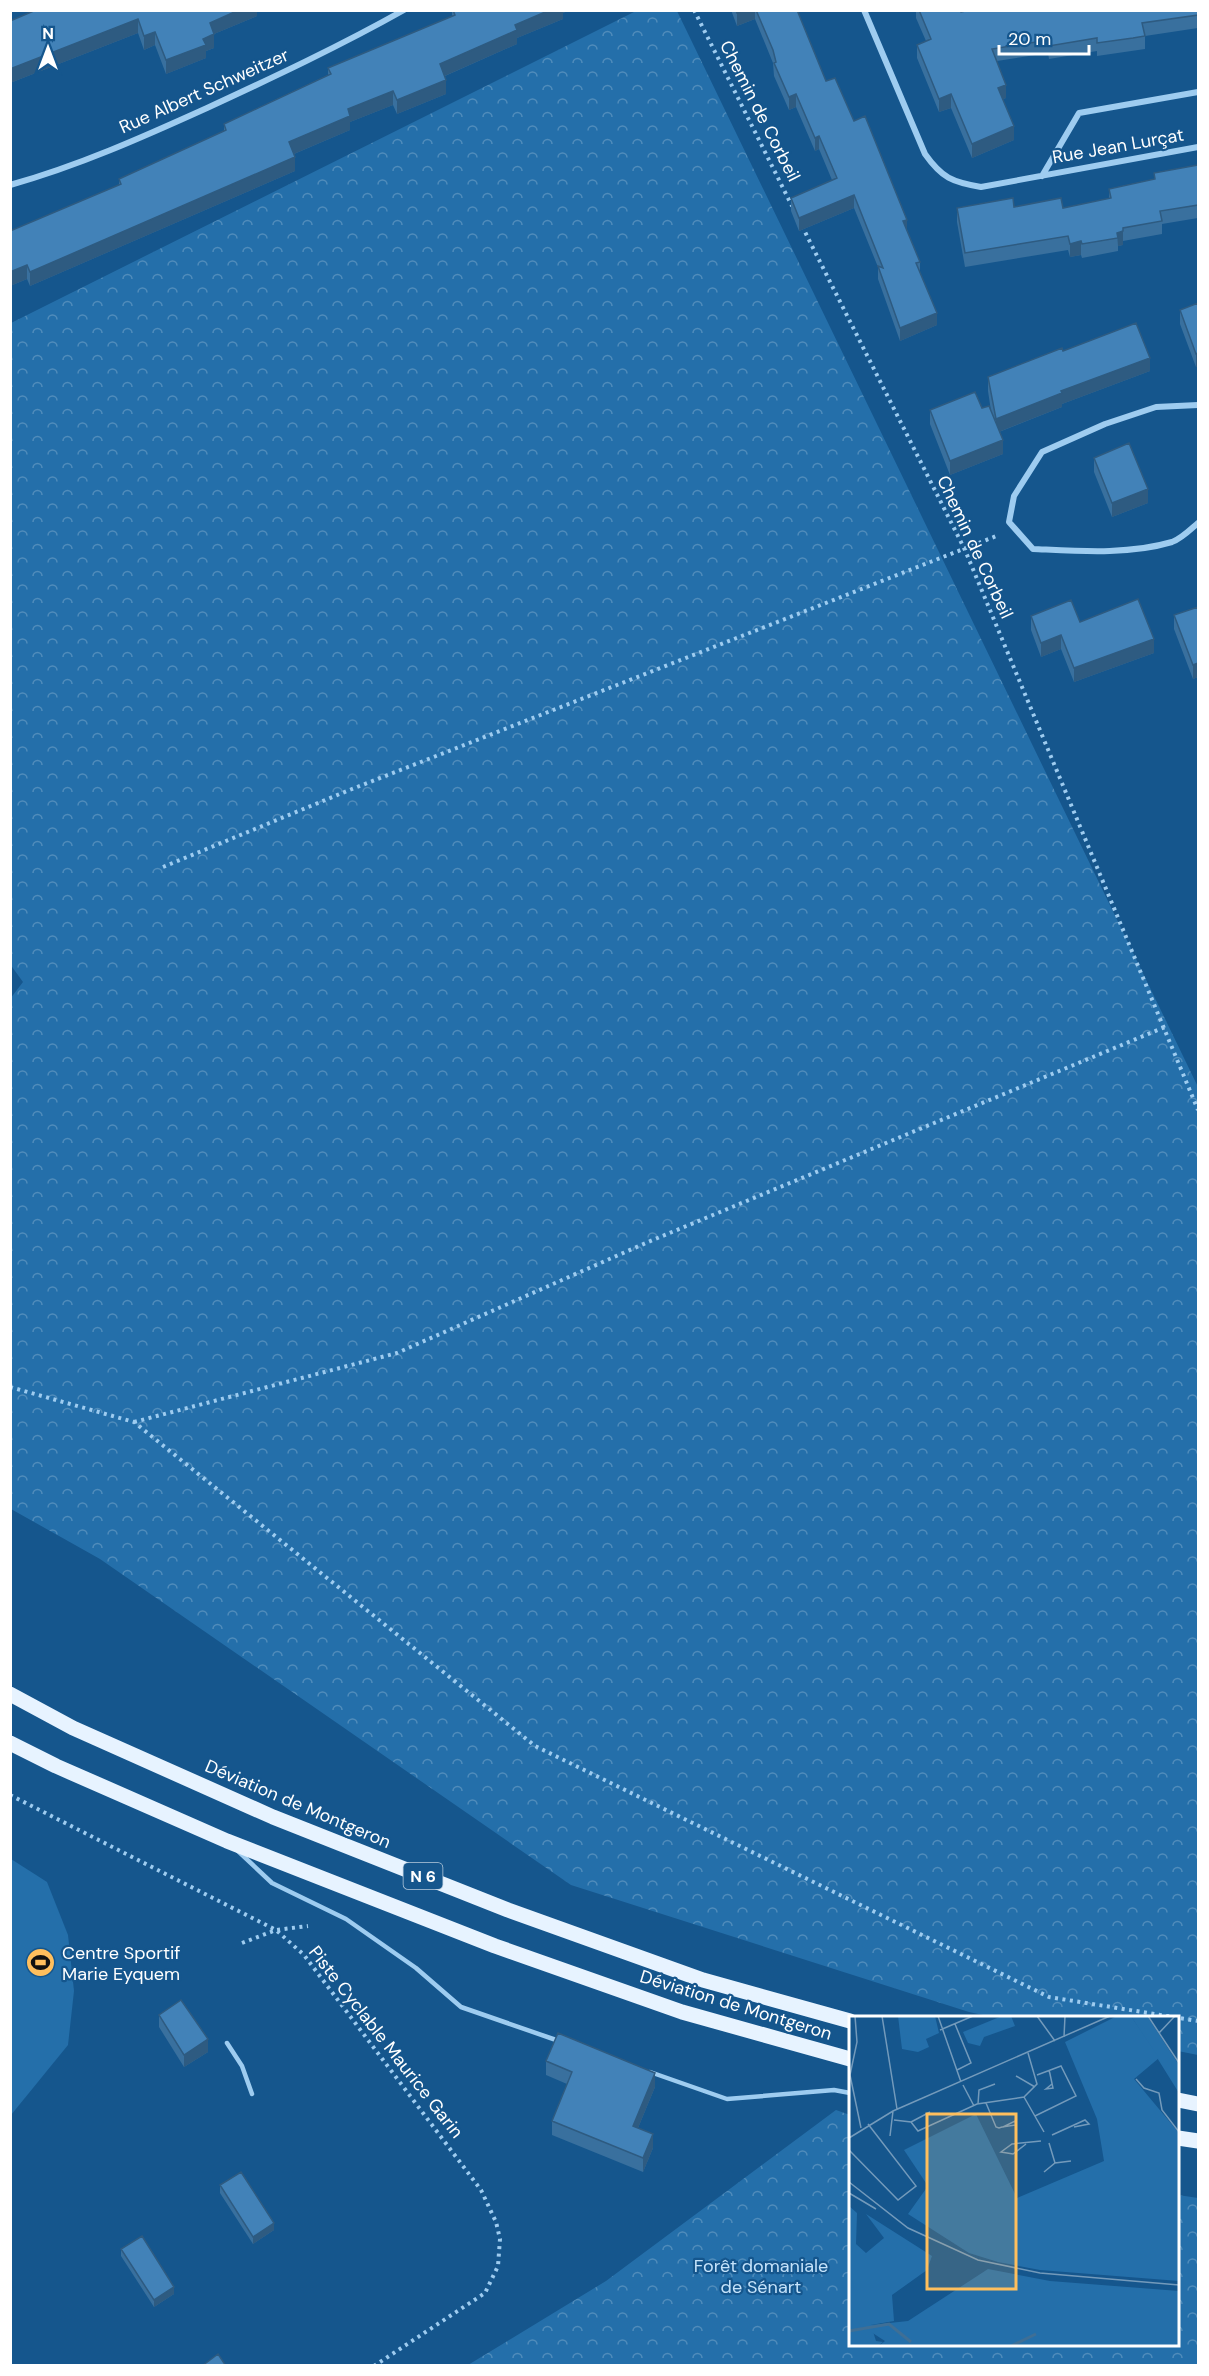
<svg xmlns="http://www.w3.org/2000/svg" width="1209" height="2376" font-family="'DM Sans',sans-serif">
	<style>
		.grass { fill: #246faa }
		.forest { fill: url(#forest-crowns) }
		.lines { fill: none; stroke-linecap: round; stroke-linejoin: round }
		.path { stroke: #9eccf0; stroke-width: 4; stroke-dasharray: 3 4.5; stroke-linecap: butt }
		.lane { stroke: #9eccf0; stroke-width: 4.5 }
		.street { stroke: #9eccf0; stroke-width: 6 }
		.primary { stroke: #e7f3ff; stroke-width: 15 }
		.wall { fill: #39709e }
		.shaded-wall { fill: #2e5b81 }
		.building { fill: #4282b8; stroke: #2e5b81; stroke-width: 1.5 }
		.labels { text-anchor: middle; dominant-baseline: central; stroke-width: 4.5; stroke-linejoin: round; paint-order: stroke }
		.shield { fill: #15568d; stroke: #b9ccdd; stroke-width: 1.5 }
		.shield-label { font-size: 16px; font-weight: bold; fill: #fff }
		.street-label { font-size: 18px; fill: #fff; stroke: #15568d }
		.poi-label { font-size: 18px; fill: #fff; stroke: #15568d; text-anchor: start }
		.park-label { font-size: 18px; fill: #c5e3fb; stroke: #15568d }
		.inset-river { fill: none; stroke: #3f6f96; stroke-width: 3 }
		.inset-road { fill: none; stroke: #739abb; stroke-width: 1.5 }
		.view { fill: #ffbf5d; fill-opacity: 0.15; stroke: #ffbf5d; stroke-width: 3 }
		.inset-edge { fill: none; stroke: #fff; stroke-width: 3 }
	</style>
	<defs>
		<pattern id="forest-crowns" width="20" height="18" patternUnits="userSpaceOnUse" patternTransform="scale(1.5)"><rect width="20" height="18" fill="#246faa"/><path d="M2 6a3 3 0 1 1 6 0M12 15a3 3 0 1 1 6 0" fill="none" stroke="#508cbb"/></pattern>
	</defs>
	<rect width="100%" height="100%" fill="#15568d"/>
	<path class="grass" d="M11,1859L47,1882L68,1935L74,1991L68,2045L11,2115Z"/>
	<path class="forest" d="M636,11H677L1198,1087V2055L1178,2051V2018H997L969,2012L571,1885L100,1559L11,1509L10,999L23,982L10,964L11,323Z
		M836,2110L850,2115V2344H1178V2195L1198,2198V2365H468L606,2281Z"/>
	<g class="lines">
		<path class="path" d="M694,10L792,206
			M802,226L965,550L1198,1110
			M163,867L347,791L999,535
			M10,1387L134,1422L535,1746L1049,1997L1198,2021
			M134,1422L397,1353L648,1242L1165,1027
			M10,1795L276,1930L304,1955L481,2190L496,2222L500,2239L498,2266L485,2293L374,2366
			M242,1943L276,1930L308,1926"/>
		<path class="lane" d="M238,1851L272,1883L346,1919L416,1968L461,2007L559,2041
			M227,2043L242,2066L252,2094
			M650,2072L727,2099L834,2090L850,2093"/>
		<path class="street" d="M864,10L925,154C942,178 952,182 981,187L1198,147
			M1042,176L1079,113L1198,92
			M10,185C78,166 143,137 207,108C274,77 340,46 404,10
			M1198,405L1156,407L1105,424L1042,452L1014,496L1009,522L1033,549C1078,551 1128,555 1172,542C1181,539 1191,529 1198,523"/>
		<path class="primary" d="M10,1694L73,1728L273,1817L508,1910L703,1980L850,2021
			M10,1743L56,1766L227,1841L495,1946L682,2012L850,2059
			M1178,2100L1198,2104
			M1178,2138L1198,2141"/>
	</g>
	<path class="wall" d="M257,10V16L214,34V48L206,51V58L166,74L155,45L144,50L138,33L10,83V21Z
		M452,10H569L563,13V19L517,38V44L445,76L446,94L397,114L393,105L350,122V130L294,154L295,171L30,286L27,279L10,286V231L119,185V179L224,132V124L328,75V68L452,17Z
		M731,10H797L826,81L854,121L907,230L920,262V274L937,325L900,341L878,279V267L854,208L799,231L791,211V198L832,180L819,149L815,151L796,107L789,110L774,76L773,63L755,19L737,26Z
		M916,10H960L961,12L1198,10V28L1145,36V49L1097,56V51L1049,59L1048,53L997,61L1006,98L1003,99L1014,140L972,158L951,108L939,112L917,58V45L926,41L916,18Z
		M1198,165V218L1162,224V234L1123,241V245L1118,246V251L1082,258L1081,255L1070,257L1068,250L965,267L957,222V208L1014,207L1063,208L1109,199V189L1154,179V173Z
		M1198,303V367H1196L1180,324V310Z
		M1063,351L1150,371L1062,404V407L999,432L1003,454L950,475L930,424V410L982,408L991,411L988,391V377Z
		M1094,458L1148,503L1112,517L1094,472Z
		M1198,607V677L1193,679L1174,629V615Z
		M1031,616L1080,622L1154,653L1074,682L1061,649L1041,657L1031,630Z
		M159,2015L208,2052L184,2067L159,2027Z
		M546,2061L655,2087L638,2128L653,2148L643,2172L552,2135V2121L567,2084L546,2075Z
		M220,2185L274,2230L253,2244L220,2193Z
		M121,2249L174,2294L154,2307L121,2256Z"/>
	<path class="shaded-wall" d="M239,10H257V16L214,34V48L206,51V58L166,74V60L203,39L210,23Z
		M550,10H569L563,13V19L517,38V44L440,78V64L515,25Z
		M744,10H755V19L737,26V13Z
		M138,19V33L10,83V69Z
		M155,32V45L144,50V36Z
		M446,80V94L397,114V100Z
		M1006,85V98L998,101V88Z
		M393,91V105L350,122V130L289,156V142L348,109Z
		M796,94V107L789,110V97Z
		M951,94V108L939,112V99Z
		M1014,126V140L972,158V144Z
		M819,136V149L815,151V138Z
		M295,157V171L30,286V272Z
		M854,195V208L799,231V218Z
		M907,220V233L903,221Z
		M1123,231V245L1118,246L1117,233Z
		M1081,241V255L1070,257V244Z
		M27,265V279L10,286V272Z
		M937,313V325L900,341V328Z
		M1198,353V367H1196V354Z
		M1150,358V371L1062,404V407L996,433V419L1061,391Z
		M1003,440V454L950,475V461Z
		M1148,489V503L1112,517V503Z
		M1061,635V649L1041,657V643Z
		M1154,639V653L1074,682V668Z
		M1198,663V677L1193,679V665Z
		M208,2039V2052L184,2067V2055Z
		M655,2073V2087L633,2140V2126Z
		M653,2134V2148L643,2172V2158Z
		M274,2223V2230L253,2244V2237Z
		M174,2287V2294L154,2307V2300Z"/>
	<path class="building" d="M36,10H239L210,23L214,34L203,39L206,45L166,60L155,32L144,36L138,19L10,69V21Z
		M453,10H550L515,25L517,30L440,64L446,80L397,100L393,91L348,109L350,116L289,142L295,157L30,272L27,265L10,272V231L121,184L119,179L226,130L224,124L331,74L328,68L455,15Z
		M736,10H744L737,13Z
		M756,10H797L826,81L835,78L854,121L865,116L907,220L903,221L920,262L916,263L937,313L900,328L878,266L883,268L854,195L799,218L791,198L837,178L819,136L815,138L796,94L789,97L774,63L776,62L773,50Z
		M919,10H960L961,12L971,10H1198V15L1142,23L1145,36L1133,38L1097,43V38L1049,46L1048,40L992,49L1006,85L998,88L1014,126L972,144L951,94L939,99L917,45L931,39Z
		M1198,165V205L1160,211L1162,221L1123,228V231L1117,233L1118,238L1082,244L1081,241L1070,244L1068,236L965,253L957,208L1013,198L1014,207L1061,198L1063,208L1111,198L1109,189L1155,179L1154,173Z
		M1198,303V353L1196,354L1180,310Z
		M1136,323L1150,358L1061,391L1062,393L996,419L988,377L1062,348L1063,351Z
		M975,392L982,408L989,406L1003,440L950,461L930,410Z
		M1129,443L1148,489L1112,503L1094,458Z
		M1138,599L1154,639L1074,668L1061,635L1041,643L1031,616L1071,600L1080,622Z
		M1198,607V663L1193,665L1174,615Z
		M181,2000L208,2039L184,2055L159,2015Z
		M558,2033L655,2073L633,2126L653,2134L643,2158L552,2121L572,2072L546,2061Z
		M241,2172L274,2223L253,2237L220,2185Z
		M142,2236L174,2287L154,2300L121,2249Z
		M218,2354L226,2366H202Z"/>
	<defs>
		<symbol id="stadium-disc" viewBox="-11 -11 22 22"><circle r="9.5" fill="#ffbf5d" stroke="#15568d"/><path d="M0-5a6.5 5 0 1 0 0 10a6.5 5 0 1 0 0-10ZM-3.5-1.8h7v3.6h-7Z" fill="#111"/></symbol>
	</defs>
	<g fill-rule="evenodd">
		<use href="#stadium-disc" x="24" y="1946" width="33" height="33"/>
	</g>
	<g class="labels">
		<rect class="shield" x="403.5" y="1863" width="39" height="26" rx="4.5"/>
		<g class="shield-label">
			<text x="423" y="1876">N 6</text>
		</g>
		<g class="street-label">
			<text transform="translate(204 91) rotate(-24)">Rue Albert Schweitzer</text>
			<text transform="translate(760 111) rotate(63)">Chemin de Corbeil</text>
			<text transform="translate(1118 146) rotate(-10)">Rue Jean Lurçat</text>
			<text transform="translate(975 547) rotate(65)">Chemin de Corbeil</text>
			<text transform="translate(298 1804) rotate(23)">Déviation de Montgeron</text>
			<text transform="translate(736 2005) rotate(17)">Déviation de Montgeron</text>
			<text transform="translate(386 2042) rotate(52)">Piste Cyclable Maurice Garin</text>
		</g>
		<g class="poi-label">
			<text x="62" y="1953">Centre Sportif<tspan x="62" dy="21">Marie Eyquem</tspan></text>
		</g>
		<g class="park-label">
			<text x="761" y="2266">Forêt domaniale<tspan x="761" dy="21">de Sénart</tspan></text>
		</g>
	</g>
	<g transform="translate(849 2016)">
		<rect width="330" height="330" fill="#15568d"/>
		<path d="M49,0H86L90,17L77,23L80,31L69,36L53,33ZM282,0H298L330,49V77ZM0,190L8,197L7,228L17,237L35,222L17,198L83,240L78,254L43,279L45,305L22,309L27,325L34,326L29,330H0Z" fill="#246faa"/>
		<path d="M153,0H162L166,10L135,21L131,30L119,27L114,16ZM268,0H282L310,42L285,63L330,117V265L191,254L149,246L120,237L59,198L79,170L55,134L127,98L168,182L255,145L248,103L216,26ZM139,253L201,265L330,275V330H30L36,325L22,316V309L59,305Z" fill="#246faa"/>
		<path class="inset-river" d="M0,315L40,308L62,326M162,330L187,318"/>
		<path class="inset-road" d="M6,0L8,26L1,59L12,112M33,0L48,93M89,0L112,66M188,0L206,25M299,0L330,47M106,8L122,47L108,54M91,14L124,0M310,17L326,0M215,21L216,0M200,54L201,58L204,72L197,73L203,68M167,60L186,71M287,63L295,72L310,77L313,94L330,116M114,69L125,90M175,81L195,116M137,87L147,111L150,112L153,111L167,109L166,105L154,111M129,88L130,74L146,68M186,100L227,80L212,50L188,59M45,104L62,106L69,115L128,88L175,81L188,68L179,37M62,106L81,96M203,119L236,104L240,108L225,111M41,120L44,95M0,122L44,95L261,0M200,127L206,147M177,128L164,138L152,136L163,128L192,125M0,134L49,184L67,170L19,108M195,156L206,147L222,145M0,166L59,212L129,244L191,257L330,269M0,177L27,193"/>
		<path class="view" d="M78,98H167V273H78Z"/>
		<rect width="330" height="330" class="inset-edge"/>
	</g>
	<rect width="1209" height="2376" fill="none" stroke="#ffffff" stroke-width="24"/>
	<g transform="translate(48 48)" stroke="#15568d" stroke-width="4.5" paint-order="stroke">
	<path d="M0-4.5L10 22L0 15L-10 22Z" fill="#ffffff"/>
	<text y="-9" font-size="16" font-weight="bold" text-anchor="middle" fill="#ffffff">N</text>
	</g>
	<path d="M999 45v9h90v-9" fill="none" stroke="#ffffff" stroke-width="3"/>
	<text x="1008" y="45" font-size="18" fill="#ffffff" stroke="#15568d" stroke-width="4.5" paint-order="stroke">20 m</text>
</svg>
